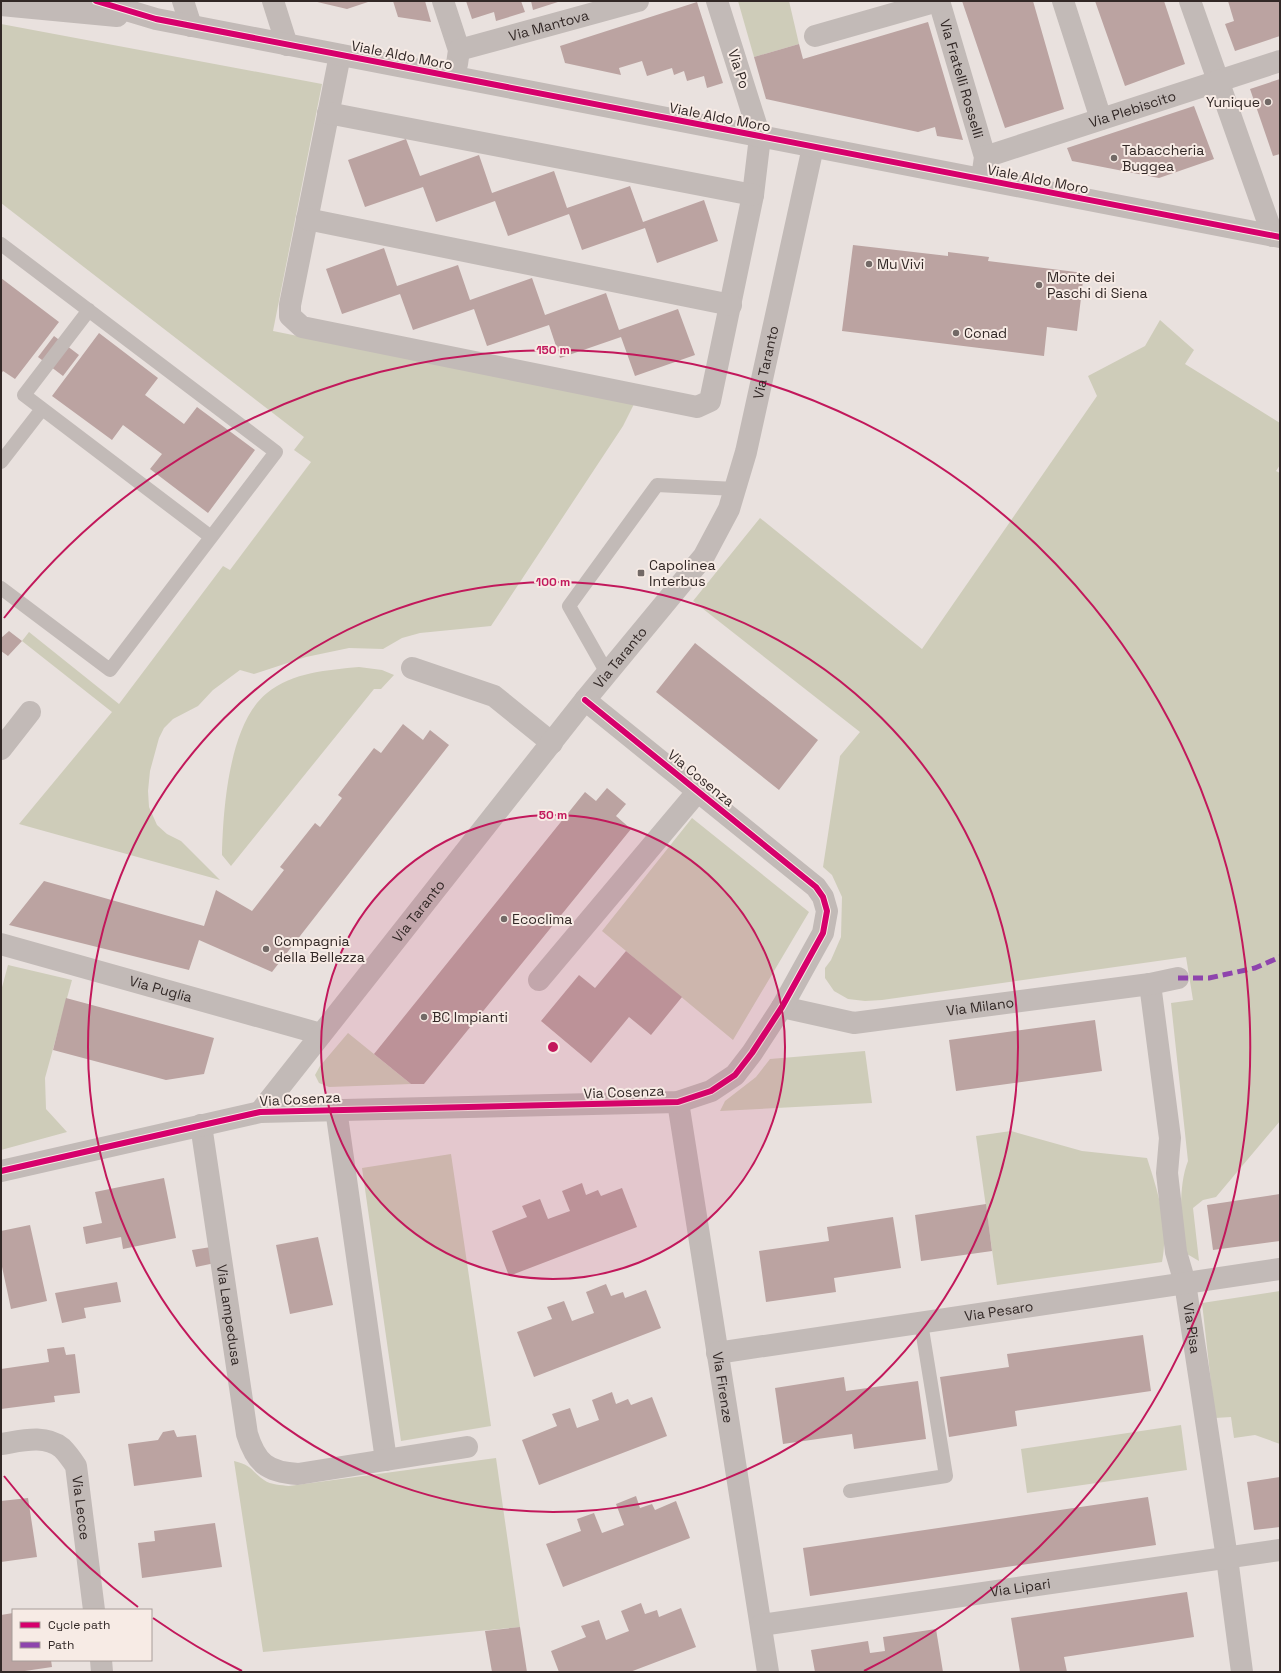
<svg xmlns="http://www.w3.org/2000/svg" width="1281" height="1673" font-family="'Space Grotesk',sans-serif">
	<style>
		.green { fill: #ceccb9 }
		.building { fill: #bba3a1 }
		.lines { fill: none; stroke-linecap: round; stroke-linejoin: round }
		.service { stroke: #c2bab7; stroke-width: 14 }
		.minor { stroke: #c2bab7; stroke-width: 22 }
		.tertiary { stroke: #c2bab7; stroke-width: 22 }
		.quiet { stroke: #8e44ad; stroke-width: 5; stroke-dasharray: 10 5; stroke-linecap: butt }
		.cycleway-casing { stroke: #f7ebe5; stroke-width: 8 }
		.cycleway { stroke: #d6006c; stroke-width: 6 }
		.ring { fill: none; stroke: #c2185b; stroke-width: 2 }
		.poi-dot { fill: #726966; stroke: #f7ebe5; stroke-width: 1.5 }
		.labels { text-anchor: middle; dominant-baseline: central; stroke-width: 4; stroke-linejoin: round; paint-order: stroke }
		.street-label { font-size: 14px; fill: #322826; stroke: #f7ebe5 }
		.poi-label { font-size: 14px; fill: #322826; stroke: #f7ebe5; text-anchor: start }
		.centre { fill: #c2185b; stroke: #f7ebe5; stroke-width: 2 }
		.ring-label { font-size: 12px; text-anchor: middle; font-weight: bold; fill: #c2185b; stroke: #f7ebe5; stroke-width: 4; stroke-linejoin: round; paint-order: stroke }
	</style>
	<rect width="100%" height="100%" fill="#e9e1de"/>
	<path class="green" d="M738,1H789L799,44L754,57Z
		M1,24L322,84L273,331L634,404L623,426L491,626L420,633L402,638L383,649L349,648L306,657L254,674L240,670L213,690L198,706L173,719L164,728L159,738L150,771L148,791L149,807L157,825L167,834L181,841L220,880L19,824L112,712L22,641L29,632L119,704L223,566L230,570L311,462L294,450L304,437L1,203Z
		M1160,320L1194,350L1185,364L1280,423V465L1276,471L1280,473V1121L1216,1197L1203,1200L1193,1208L1199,1261L1187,1254C1180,1229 1178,1186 1188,1161L1171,1003L1193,1000L1186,957L882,1000L865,1001L848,999L834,991L825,978V968L831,960L841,937L842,897L832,875L823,867L840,756L860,732L693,601L760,518L922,649L1097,396L1088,376L1145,346Z
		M359,667L382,670L394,675L381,689H374L231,866L222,855C223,809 229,723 267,693C293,672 328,670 359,667Z
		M692,818L809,912L733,1040L602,931Z
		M8,965L72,980L45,1078L46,1109L67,1132L1,1150V991Z
		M348,1033L411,1084L329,1087L319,1083L315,1075L320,1066Z
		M865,1051L872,1103L720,1111L725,1101L756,1077L770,1059Z
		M1011,1131L1082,1151L1147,1158C1158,1192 1169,1226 1162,1262L997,1285L976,1136Z
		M451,1154L491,1426L401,1441L362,1168Z
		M1280,1291V1444L1255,1435L1234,1438L1231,1417L1215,1418L1202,1303Z
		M1181,1425L1187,1470L1027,1493L1021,1449Z
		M496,1458L520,1627L263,1652L234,1461C252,1465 251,1471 264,1480C271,1485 281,1485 289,1486Z"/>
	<path class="building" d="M313,1H371L347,9Z
		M393,1H425L431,22L398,17Z
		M466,1H521L525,12L496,21L494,12L472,19Z
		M531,1H561L533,10Z
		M962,1H1033L1064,109L1005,128Z
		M1095,1H1164L1185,64L1125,86Z
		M1228,1H1280V36L1235,51L1225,24L1234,21Z
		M697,2L723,83L707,88L704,76L687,81L684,71L674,75L672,68L647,76L642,61L619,68L621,75L565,63L560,46Z
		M928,22L963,140L937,136L935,127L918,132L766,99L754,57L799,44L803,59Z
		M1280,79V154L1273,156L1250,89Z
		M1194,106L1214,159L1159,178L1072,161L1067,148Z
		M406,139L420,176L479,155L492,193L554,171L567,208L630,186L643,222L704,200L718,241L657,263L645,228L582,250L569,214L508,236L495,201L436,222L423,187L365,207L348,160Z
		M853,245L948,256V252L989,257L988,261L1084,273L1077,331L1047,327L1044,356L842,331Z
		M384,248L397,286L458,265L470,300L532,278L545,315L606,293L619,330L678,309L695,355L635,376L621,337L560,358L549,325L487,346L474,309L413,330L400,294L342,314L326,269Z
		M1,278L59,322L15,379L3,371L1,374Z
		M99,333L158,378L145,395L184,424L197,407L255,450L208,513L150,469L162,454L123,425L112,440L52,396Z
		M54,336L79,355L63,376L38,357Z
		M9,631L22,641L8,656L1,651V638Z
		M695,643L818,740L779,790L656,692Z
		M403,724L423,740L430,730L449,745L272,972L199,940L189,970L9,925L44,881L204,926L216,890L252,911L284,870L280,867L315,823L320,827L342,798L338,795L374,748L381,753Z
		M607,788L626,804L616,816L631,829L424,1084H411L374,1054L585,792L596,801Z
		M626,951L682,997L651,1035L629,1017L591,1063L541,1021L579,975L595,988Z
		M66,998L214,1038L204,1074L166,1080L53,1050Z
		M1095,1020L1102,1071L956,1091L949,1040Z
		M164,1178L176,1238L123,1249L121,1237L86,1244L83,1227L102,1223L95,1192Z
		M582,1183L586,1195L598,1190L601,1196L622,1188L637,1227L509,1276L492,1231L527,1217L522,1206L540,1199L548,1219L570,1211L562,1191Z
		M1280,1194V1241L1213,1250L1207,1205Z
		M986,1204L992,1251L921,1261L915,1215Z
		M893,1217L901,1268L834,1278L836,1292L766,1302L759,1251L829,1241L827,1227Z
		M30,1225L47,1301L11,1309L1,1262V1231Z
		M318,1237L333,1305L290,1314L276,1245Z
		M211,1247L215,1263L196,1267L192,1250Z
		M117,1282L121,1302L84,1308L86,1318L62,1323L55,1293Z
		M606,1284L611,1296L623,1292L625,1298L646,1290L661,1328L534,1377L517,1332L552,1319L547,1307L564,1301L572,1321L594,1313L586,1292Z
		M1143,1335L1151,1391L1015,1411L1017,1426L949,1437L940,1377L1009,1367L1007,1354Z
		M64,1347L66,1355L75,1354L80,1393L54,1396L55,1402L1,1409V1369L49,1362L47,1349Z
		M844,1377L846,1391L918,1381L926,1439L854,1449L852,1434L783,1444L775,1388Z
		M612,1392L616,1404L628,1399L631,1405L652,1397L667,1436L539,1485L522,1440L557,1426L552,1414L570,1408L577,1428L599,1420L592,1400Z
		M174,1430L177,1437L196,1435L202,1477L134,1486L128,1444L158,1440L163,1432Z
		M1280,1477V1527L1254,1530L1247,1482Z
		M636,1496L640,1508L652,1504L655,1510L676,1501L690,1538L563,1587L546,1544L581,1531L577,1519L594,1513L602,1533L624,1525L616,1504Z
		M1148,1497L1156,1545L810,1596L803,1548Z
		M28,1498L37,1557L1,1562V1501Z
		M215,1523L222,1567L142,1578L138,1543L155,1541L154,1531Z
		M1187,1592L1194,1637L1064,1657L1067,1672H1020L1011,1618Z
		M641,1603L645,1614L657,1610L659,1617L681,1608L696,1647L630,1672H559L551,1651L586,1637L581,1626L599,1620L606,1640L629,1631L621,1611Z
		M13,1613V1660H51L52,1667L18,1672H1V1615Z
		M520,1627L527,1672H492L485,1631Z
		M936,1629L943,1672H815L811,1650L868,1641L870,1653L885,1651L883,1637Z"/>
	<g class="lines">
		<path class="service" d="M1,244L276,452L110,670L1,588
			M89,310L24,395L211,537
			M1,462L42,409
			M607,673L569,606L657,485L735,489
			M850,1491L946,1476L921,1323"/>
		<g class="minor">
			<path d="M183,1L191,26"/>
			<path d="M273,1L287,45"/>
			<path d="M443,1L459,50L457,64"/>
			<path id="s1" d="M939,1L985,157L983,171"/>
			<path d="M1063,1L1101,119"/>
			<path d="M1190,1L1273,236"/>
			<path d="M815,36L938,1"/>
			<path id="s2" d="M459,50L638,1"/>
			<path d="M340,55L290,305V316L302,327L697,407L710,401L753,195L760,137L717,1"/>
			<path d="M328,113L753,195"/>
			<path id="s3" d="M985,157L1280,61"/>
			<path d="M307,219L731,305"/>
			<path d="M412,668L494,696L552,743"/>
			<path d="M1,749L30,712"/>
			<path id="s4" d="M1,944L321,1034"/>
			<path d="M539,980L698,791"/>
			<path id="s5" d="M1150,984L1170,1138L1167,1173L1176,1252L1185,1283L1227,1558L1242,1672"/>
			<path id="s6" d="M782,1007L854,1023L1150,984L1178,978"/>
			<path id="s7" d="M678,1102L768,1672"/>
			<path d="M336,1109L386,1460"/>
			<path id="s8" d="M260,1112L585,700L704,556L729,509L746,452L813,147"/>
			<path id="s9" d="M201,1125L247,1434C256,1463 267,1472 298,1474L467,1447"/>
			<path d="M1,1171L260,1112L678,1102L711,1091L735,1075L752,1053L782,1007L823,933L827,911L823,897L816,887L585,700"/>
			<path id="s10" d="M717,1353L1280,1269"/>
			<path id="s11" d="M1,1444C21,1441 45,1434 62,1448C67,1453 72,1460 76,1466L94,1610"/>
			<path id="s12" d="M761,1625L1280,1550"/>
			<path d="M101,1660L102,1672"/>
		</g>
		<path class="tertiary" d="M96,1L156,19L1280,237
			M1,5L117,16"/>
		<path class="quiet" d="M1178,978H1209L1255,968L1280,957"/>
		<defs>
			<path id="cycleway" d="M96,1L156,19L1280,237
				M1,1171L260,1112L678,1102L711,1091L735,1075L752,1053L782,1007L823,933L827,911L823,897L816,887L585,700"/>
		</defs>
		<use href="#cycleway" class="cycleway-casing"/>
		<use href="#cycleway" class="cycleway"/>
	</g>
	<circle cx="553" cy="1047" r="232" fill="#c2185b" fill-opacity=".12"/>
	<g class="ring">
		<circle cx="553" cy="1047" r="232"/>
		<circle cx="553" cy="1047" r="465"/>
		<path d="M242 1671A697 697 0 0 1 153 1618M138 1607A697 697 0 0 1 4 1476M4 618A697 697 0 1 1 864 1671"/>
	</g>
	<g class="poi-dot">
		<circle cx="1268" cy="102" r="4"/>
		<circle cx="1114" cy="158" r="4"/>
		<circle cx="869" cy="264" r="4"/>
		<circle cx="1039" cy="285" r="4"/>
		<circle cx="956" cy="333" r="4"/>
		<rect x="637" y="569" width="8" height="8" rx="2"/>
		<circle cx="504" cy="919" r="4"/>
		<circle cx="266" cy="949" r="4"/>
		<circle cx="424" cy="1017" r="4"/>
	</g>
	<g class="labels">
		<g class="street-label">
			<text stroke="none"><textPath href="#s2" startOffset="93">Via Mantova</textPath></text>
			<text transform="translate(402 55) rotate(11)">Viale Aldo Moro</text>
			<text transform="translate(739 69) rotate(72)">Via Po</text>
			<text stroke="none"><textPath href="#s1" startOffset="81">Via Fratelli Rosselli</textPath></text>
			<text stroke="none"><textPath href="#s3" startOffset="155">Via Plebiscito</textPath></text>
			<text transform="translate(720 117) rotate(11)">Viale Aldo Moro</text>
			<text transform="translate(1038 179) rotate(11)">Viale Aldo Moro</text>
			<text stroke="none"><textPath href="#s8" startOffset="916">Via Taranto</textPath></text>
			<text stroke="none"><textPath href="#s8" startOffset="580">Via Taranto</textPath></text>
			<text transform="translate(701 778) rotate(39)">Via Cosenza</text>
			<text stroke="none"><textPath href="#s8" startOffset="256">Via Taranto</textPath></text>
			<text stroke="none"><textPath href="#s4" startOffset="166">Via Puglia</textPath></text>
			<text stroke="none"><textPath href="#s6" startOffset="201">Via Milano</textPath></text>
			<text transform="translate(624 1092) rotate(-2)">Via Cosenza</text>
			<text transform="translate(300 1099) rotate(-3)">Via Cosenza</text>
			<text stroke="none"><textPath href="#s10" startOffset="285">Via Pesaro</textPath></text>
			<text stroke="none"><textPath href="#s9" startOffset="192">Via Lampedusa</textPath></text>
			<text stroke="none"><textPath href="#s5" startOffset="348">Via Pisa</textPath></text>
			<text stroke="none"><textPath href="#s7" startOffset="289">Via Firenze</textPath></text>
			<text stroke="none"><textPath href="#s11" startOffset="128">Via Lecce</textPath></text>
			<text stroke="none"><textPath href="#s12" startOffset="262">Via Lipari</textPath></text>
		</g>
		<g class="poi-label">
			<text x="1260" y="102" text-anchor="end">Yunique</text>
			<text x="1122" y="150">Tabaccheria<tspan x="1122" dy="16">Buggea</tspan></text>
			<text x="877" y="264">Mu Vivi</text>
			<text x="1047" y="277">Monte dei<tspan x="1047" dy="16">Paschi di Siena</tspan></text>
			<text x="964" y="333">Conad</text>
			<text x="649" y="565">Capolinea<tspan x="649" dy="16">Interbus</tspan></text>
			<text x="512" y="919">Ecoclima</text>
			<text x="274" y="941">Compagnia<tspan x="274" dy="16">della Bellezza</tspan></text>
			<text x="432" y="1017">BC Impianti</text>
		</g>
	</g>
	<circle cx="553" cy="1047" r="6" class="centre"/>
	<g class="ring-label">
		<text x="553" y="354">150 m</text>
		<text x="553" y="586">100 m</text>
		<text x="553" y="819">50 m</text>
	</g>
	<rect width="1281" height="1673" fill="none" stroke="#322826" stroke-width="4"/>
	<rect x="12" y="1609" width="140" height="52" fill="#f7ebe5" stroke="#a89d99"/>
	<rect x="20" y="1622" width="20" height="6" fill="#d6006c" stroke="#a89d99"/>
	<text x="48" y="1629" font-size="12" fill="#322826">Cycle path</text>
	<rect x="20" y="1642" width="20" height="6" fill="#8e44ad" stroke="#a89d99"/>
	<text x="48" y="1649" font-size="12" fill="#322826">Path</text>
</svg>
